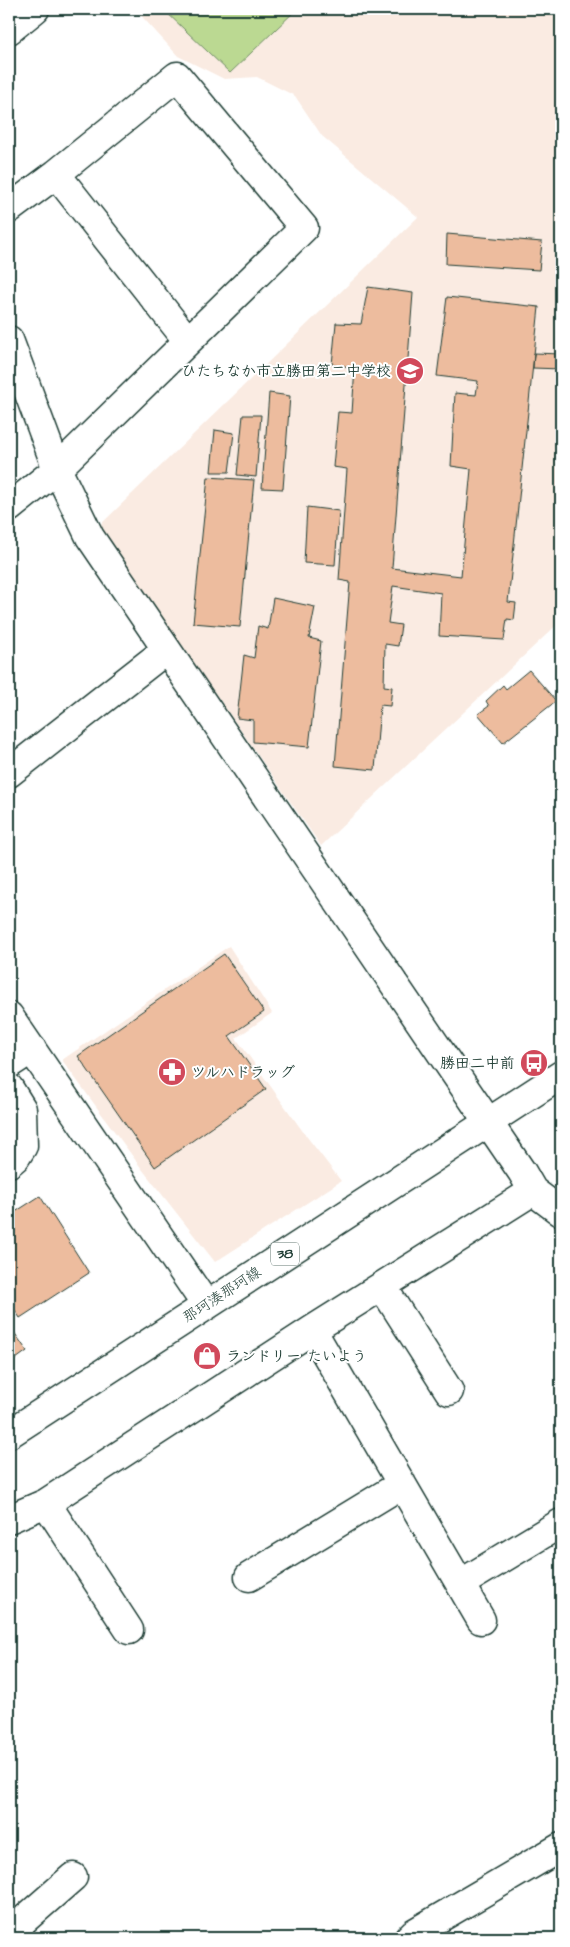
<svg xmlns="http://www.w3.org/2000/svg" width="570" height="1947" font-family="'Architects Daughter','Klee One',sans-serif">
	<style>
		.built { fill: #faebe2 }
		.green { fill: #bbd992; stroke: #6d8b63 }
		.building { fill: #edbc9e; stroke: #1f3d34 }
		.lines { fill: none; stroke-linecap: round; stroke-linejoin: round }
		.minor-casing { stroke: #1f3d34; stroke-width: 31 }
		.major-casing { stroke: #1f3d34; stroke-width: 31 }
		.minor { stroke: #fff; stroke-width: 28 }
		.major { stroke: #fff; stroke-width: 28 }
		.labels { text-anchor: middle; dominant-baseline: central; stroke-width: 4; stroke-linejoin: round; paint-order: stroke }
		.shield { fill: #fff; stroke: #627771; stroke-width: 1 }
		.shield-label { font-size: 14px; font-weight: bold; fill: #1f3d34 }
		.poi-label { font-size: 15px; font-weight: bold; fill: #1f3d34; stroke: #fff; text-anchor: end }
		.street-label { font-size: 15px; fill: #1f3d34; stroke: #fff }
	</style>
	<rect width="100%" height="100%" fill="#fff"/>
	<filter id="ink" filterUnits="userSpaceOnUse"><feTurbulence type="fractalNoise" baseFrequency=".02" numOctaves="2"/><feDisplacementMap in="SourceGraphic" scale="10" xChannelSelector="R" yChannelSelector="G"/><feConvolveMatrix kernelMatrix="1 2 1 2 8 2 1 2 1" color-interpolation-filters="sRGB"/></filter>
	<g filter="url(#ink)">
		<path class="built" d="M135,9H561V621L321,846L99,526L418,217L322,136L295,96L257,77L224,79L178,56Z
			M229,946L272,1013L236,1038L304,1133L341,1181L215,1262L142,1169L62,1060Z"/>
		<path class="green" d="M163,9H297L230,73Z"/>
		<path class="building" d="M447,234L542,242L539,270L446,264Z
			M368,287L413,293L392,568L461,576L471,469L451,466L455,393L476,395L478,381L437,376L447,297L539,307L508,602L516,603L514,620L507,619L504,640L439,636L441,593L393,586L388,623L401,625L398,646L385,644L384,686L392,687L390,706L380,705L375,770L335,766L350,582L339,580L347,469L333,467L338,412L352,413L355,367L332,365L336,323L361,324Z
			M534,353L561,354V369L533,368Z
			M269,393L290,396L283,489L262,488Z
			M243,415H261L256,477L237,475Z
			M215,430L234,433L229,472H211Z
			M208,477L254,480L240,627L193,623Z
			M307,507L339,511L335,565L304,563Z
			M273,598L315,607L309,638L321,641L309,747L253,742V720L237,718L244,655L254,658L258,626L268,629Z
			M529,670L556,701L503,743L478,714L489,706L486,701L503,685L506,689Z
			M224,954L264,1012L229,1036L266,1089L155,1167L78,1056Z
			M40,1196L89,1273L20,1318L9,1301V1216Z
			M9,1325L27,1351L9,1364Z"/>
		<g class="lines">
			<defs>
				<path id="minor" d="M9,30L35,9
					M56,174L188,341
					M9,209L56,174L177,76L304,228L57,469L9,508
					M9,340L57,469L90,537L522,1172L533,1191L561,1212
					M9,773L166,650
					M9,1016L206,1305
					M9,1064L32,1049
					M9,1088L22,1109L23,1146L16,1157L9,1163
					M382,1286L449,1391
					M312,1330L481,1620
					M46,1503L129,1630
					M9,1519L46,1503L312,1330L533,1191
					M249,1577L402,1484
					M460,1584L561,1523
					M9,1933L73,1877
					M409,1938L414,1933L561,1847"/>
				<path id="major" d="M9,1434L561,1075"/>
			</defs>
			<use href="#minor" class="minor-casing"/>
			<use href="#major" class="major-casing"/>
			<use href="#minor" class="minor"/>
			<use href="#major" class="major"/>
		</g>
	</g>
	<defs>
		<symbol id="school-disc" viewBox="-11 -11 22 22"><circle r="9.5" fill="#d1495b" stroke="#fff"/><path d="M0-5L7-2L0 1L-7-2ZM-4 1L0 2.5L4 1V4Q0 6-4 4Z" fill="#fff"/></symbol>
		<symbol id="bus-disc" viewBox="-11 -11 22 22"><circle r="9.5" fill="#d1495b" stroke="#fff"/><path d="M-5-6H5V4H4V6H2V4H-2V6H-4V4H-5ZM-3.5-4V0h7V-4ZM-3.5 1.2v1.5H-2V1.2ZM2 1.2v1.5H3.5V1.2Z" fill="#fff"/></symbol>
		<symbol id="pharmacy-disc" viewBox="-11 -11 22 22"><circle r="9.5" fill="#d1495b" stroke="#fff"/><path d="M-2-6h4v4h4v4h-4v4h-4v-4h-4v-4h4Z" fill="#fff"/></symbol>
		<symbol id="shop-disc" viewBox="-11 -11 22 22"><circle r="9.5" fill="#d1495b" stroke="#fff"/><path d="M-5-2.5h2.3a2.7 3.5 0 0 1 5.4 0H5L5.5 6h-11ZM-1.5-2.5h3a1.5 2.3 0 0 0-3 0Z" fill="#fff"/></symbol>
	</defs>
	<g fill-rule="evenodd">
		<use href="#school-disc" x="394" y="355" width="32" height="32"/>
		<use href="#bus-disc" x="518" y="1047" width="32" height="32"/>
		<use href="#pharmacy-disc" x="156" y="1056" width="32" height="32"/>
		<use href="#shop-disc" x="191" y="1340" width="32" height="32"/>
	</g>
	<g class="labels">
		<rect class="shield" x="271" y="1242.5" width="28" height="23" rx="4"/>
		<g class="shield-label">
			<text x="285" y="1254">38</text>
		</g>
		<g class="poi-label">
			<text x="391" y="371">ひたちなか市立勝田第二中学校</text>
			<text x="515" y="1063">勝田二中前</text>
			<text x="191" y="1072" text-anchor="start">ツルハドラッグ</text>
			<text x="226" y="1356" text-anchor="start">ランドリー たいよう</text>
		</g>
		<g class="street-label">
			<text transform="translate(222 1295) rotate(-33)">那珂湊那珂線</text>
		</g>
	</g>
	<rect width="570" height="1947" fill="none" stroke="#fff" stroke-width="30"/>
	<rect x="15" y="15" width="540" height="1917" fill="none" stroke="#1f3d34" stroke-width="2" filter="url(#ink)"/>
</svg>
